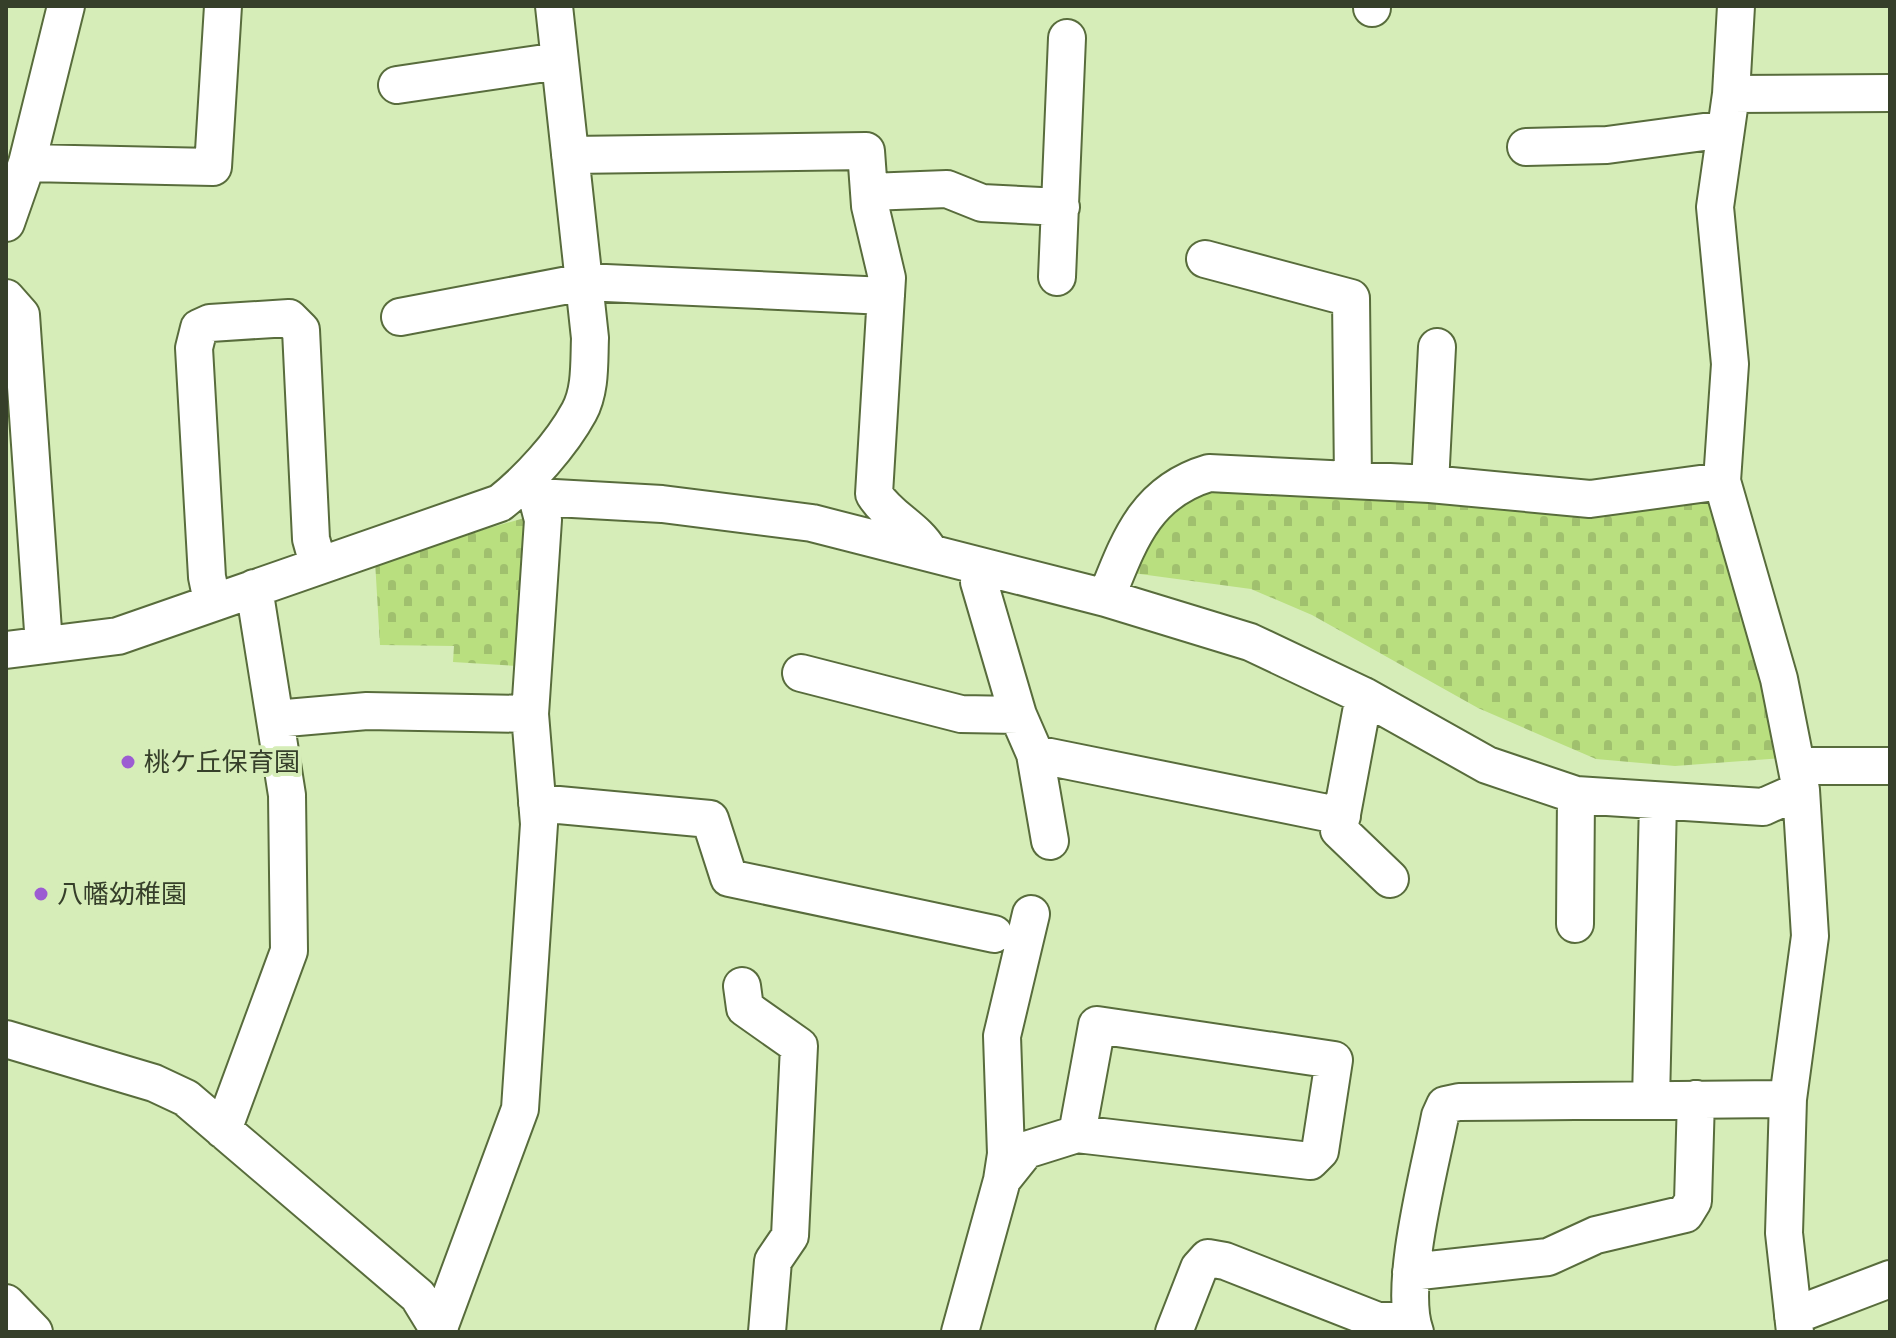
<svg xmlns="http://www.w3.org/2000/svg" width="1896" height="1338" font-family="'Nunito Sans','Noto Sans JP',sans-serif">
	<style>
		.cemetery { fill: url(#cemetery-stones) }
		.lines { fill: none; stroke-linecap: round; stroke-linejoin: round }
		.street-casing { stroke: #586c3c; stroke-width: 40 }
		.street { stroke: #fff; stroke-width: 36 }
		.poi-dot { fill: #9c5cd2; stroke: #d6edb8; stroke-width: 3 }
		.labels { text-anchor: middle; dominant-baseline: central; stroke-width: 8; stroke-linejoin: round; paint-order: stroke }
		.poi-label { font-size: 26px; fill: #363f2a; stroke: #d6edb8; text-anchor: start }
	</style>
	<defs>
		<pattern id="cemetery-stones" width="16" height="16" patternUnits="userSpaceOnUse" patternTransform="scale(2)"><rect width="16" height="16" fill="#b9df7f"/><path d="M2 7V4a2 2 0 0 1 4 0v3zM10 15v-3a2 2 0 0 1 4 0v3z" fill="#a0c06e"/></pattern>
	</defs>
	<rect width="100%" height="100%" fill="#d6edb8"/>
	<path class="cemetery" d="M1185,487L1714,497L1782,758L1675,766L1596,759L1478,708L1312,615L1251,589L1125,572Z
		M531,516L518,666L453,662L454,646L380,645L375,561Z"/>
	<g class="lines">
		<defs>
			<path id="street" d="M1736,6L1731,94L1715,207L1730,364L1722,481L1779,679L1801,790L1810,936L1788,1099L1784,1233L1795,1332
				M1372,8V6
				M397,85L559,61
				M1731,94L1890,93
				M1526,147L1607,145L1726,129
				M570,155L866,151L870,206L887,278L874,494C889,518 916,528 929,551
				M27,163L213,167L223,6
				M869,192L947,189L982,203L1061,207
				M6,223L27,163L66,6
				M1205,259L1351,298L1353,480
				M1057,277L1067,38
				M6,298L21,315L44,645
				M400,317L584,282L886,296
				M1430,484L1437,347
				M537,497L662,504L812,523L1106,598L1250,642L1364,696L1487,765L1576,795L1763,807L1801,790
				M981,568L979,582L1018,715L1035,754L1050,841
				M1106,598C1129,541 1145,492 1209,473L1430,484L1590,499L1722,481
				M212,601L207,577L194,348L199,328L210,323L289,318L301,330L311,539L318,564
				M6,650L118,636L500,503C529,480 561,445 579,412C591,390 589,362 590,338L554,6
				M801,673L961,714L1018,715
				M1364,696L1339,830L1390,879
				M275,719L367,711L530,714
				M1035,754L1342,816
				M1797,766H1890
				M537,803L710,819L729,878L994,934
				M1575,924L1576,795
				M742,986L745,1008L799,1046L790,1236L773,1261L767,1332
				M6,1039L154,1083L186,1098L418,1296L440,1332
				M1651,1100L1658,802
				M223,1130L289,951L287,795L254,588
				M1002,1180L1006,1154L1002,1036L1031,914
				M1411,1272L1548,1257L1596,1235L1685,1214L1693,1201L1696,1099
				M6,1303L34,1332
				M1793,1316L1890,1279
				M439,1328L520,1109L539,824L530,714L543,520L537,497L520,487
				M960,1332L1002,1180L1026,1150L1077,1134L1310,1161L1320,1151L1334,1060L1097,1025L1077,1134
				M1174,1332L1199,1268L1208,1258L1225,1261L1378,1321L1410,1320
				M1415,1332C1398,1286 1430,1168 1440,1116L1445,1105L1459,1102L1788,1099"/>
		</defs>
		<use href="#street" class="street-casing"/>
		<use href="#street" class="street"/>
	</g>
	<g class="poi-dot">
		<circle cx="128" cy="762" r="8"/>
		<circle cx="41" cy="894" r="8"/>
	</g>
	<g class="labels">
		<g class="poi-label">
			<text x="144" y="762">桃ケ丘保育園</text>
			<text x="57" y="894">八幡幼稚園</text>
		</g>
	</g>
	<rect width="1896" height="1338" fill="none" stroke="#363f2a" stroke-width="16"/>
</svg>
